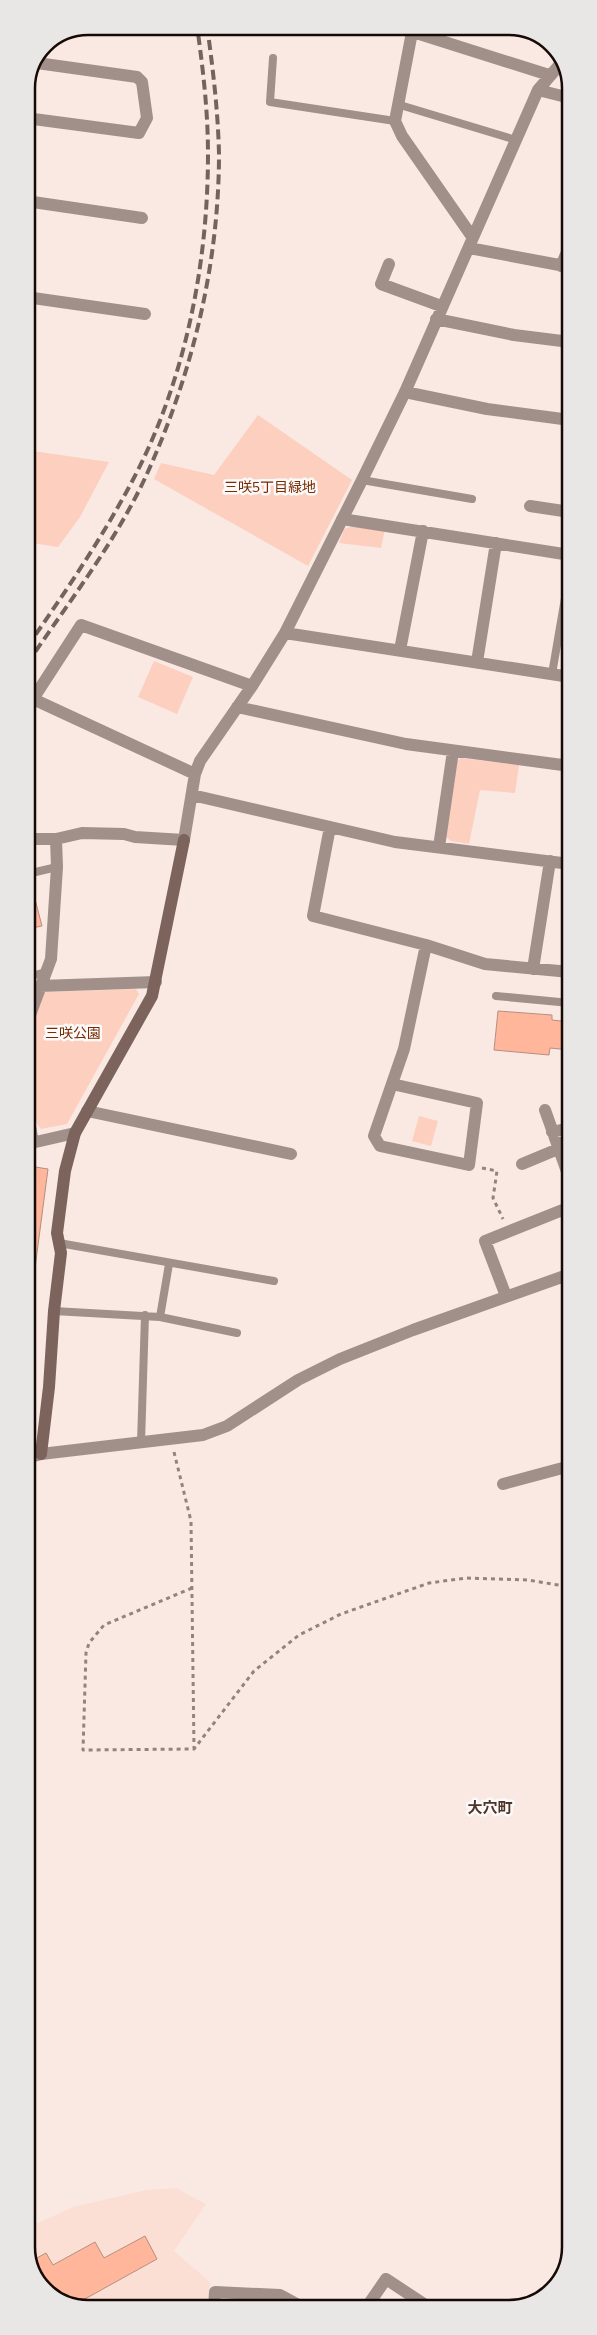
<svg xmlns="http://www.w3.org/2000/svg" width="597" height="2335" font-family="Commissioner,'Noto Sans JP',sans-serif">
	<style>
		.built { fill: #fcdfd4 }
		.green { fill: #fdcfbe }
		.building { fill: #ffb69b; stroke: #b48f81 }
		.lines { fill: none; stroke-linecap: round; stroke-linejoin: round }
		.path { stroke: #92837e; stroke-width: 3; stroke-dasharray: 4 4; stroke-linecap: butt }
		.lane { stroke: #a1908a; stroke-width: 8 }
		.street { stroke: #a1908a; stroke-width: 12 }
		.secondary { stroke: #7c645c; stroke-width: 12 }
		.rail { stroke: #72635e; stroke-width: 4; stroke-dasharray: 10 5; stroke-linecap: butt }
		.labels { text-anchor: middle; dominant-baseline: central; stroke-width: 5; stroke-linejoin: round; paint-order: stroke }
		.park-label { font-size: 14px; fill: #7c2a01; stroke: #fafafa }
		.neighbourhood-label { font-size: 15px; font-weight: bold; fill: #513226; stroke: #fafafa }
		.rim { fill: none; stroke: #170a06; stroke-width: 2.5 }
	</style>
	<rect width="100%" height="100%" fill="#fae9e3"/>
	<path class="built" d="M176,2188L206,2204L174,2251L210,2282L209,2308L83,2309L47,2293L27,2259V2228L73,2207L146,2190Z"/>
	<path class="green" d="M258,415L352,480L308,566L154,479L161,463L214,475Z
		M26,450L109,462L80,517L58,547L26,542Z
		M354,526L385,529L381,548L339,543L344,529Z
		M154,661L193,677L177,714L138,697Z
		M461,758L519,765L515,793L480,790L469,844L451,841L445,836L455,762Z
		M136,989L139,994L67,1124L41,1129L37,1124L27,1080V1041L43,992Z
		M419,1116L438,1121L431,1146L412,1141Z"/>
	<path class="building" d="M31,884L42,926L27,929V885Z
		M498,1011L552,1015V1020L570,1022V1050L550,1048L549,1055L494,1050Z
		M29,1166L48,1169L35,1268H27Z
		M145,2236L157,2259L74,2305L47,2293L40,2282L45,2279L35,2259L46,2253L53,2265L95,2242L104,2258Z"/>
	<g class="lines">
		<path class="path" d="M482,1168L497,1171L493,1198L503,1219
			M174,1452L191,1521L194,1748
			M192,1588L104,1625L89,1643L86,1653L83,1750L194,1749L254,1671L299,1635L341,1614L429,1583L466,1578L528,1580L570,1587"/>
		<path class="lane" d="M273,58L270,102L395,121
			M400,105L516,140
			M362,480L472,499
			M552,674L570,569
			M27,874L57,867
			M27,977L46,972
			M496,996L570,1003
			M59,1243L274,1281
			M54,1311L160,1317L237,1333
			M160,1317L169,1264
			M141,1443L145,1315"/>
		<path class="street" d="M413,27L395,121L402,136L473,238
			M413,32L549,75
			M538,90L570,98
			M26,118L139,133L147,118L142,82L137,77L37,63
			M26,201L142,218
			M469,248L570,267
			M389,264L381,284L441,306
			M561,266L570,245
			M26,297L145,314
			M436,319L514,335L570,342
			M405,392L487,409L570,420
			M530,506L570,512
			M342,519L570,555
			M285,633L570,677
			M400,650L423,531
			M477,662L496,543
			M237,707L406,744L570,766
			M195,774L33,699L81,625L252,686
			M192,795L395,842L570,864
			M330,827L313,916L426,945L485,964L570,972
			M27,839H56L82,833L124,834L135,837L184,840L195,774L200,761L252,686L285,633L362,480L405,392L538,90L562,62
			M439,847L453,751
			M533,969L550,861
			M40,986L156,982
			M27,1023L51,959L57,867L56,839
			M392,1084L477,1103L469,1165L380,1146L374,1136L404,1049L426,945
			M27,1109L33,1143
			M545,1110L570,1180
			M87,1111L291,1154
			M552,1132L570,1128
			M27,1144L75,1133
			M522,1164L558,1149
			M506,1296L485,1241L570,1207
			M27,1458L41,1454L203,1435L227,1426L298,1380L340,1359L413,1330L570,1274
			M503,1484L570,1466
			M214,2308L215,2292L280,2295L304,2308
			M366,2308L386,2279L430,2308"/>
		<path class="secondary" d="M41,1454L49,1387L54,1311L61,1253L57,1233L65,1171L75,1133L152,996L184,840"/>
		<path class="rail" d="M27,647C66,591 105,534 137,472C186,375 208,263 208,154C208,111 203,69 197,26
			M27,664C68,603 115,543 146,476C192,375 219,265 219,154C218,111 213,69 207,26"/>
	</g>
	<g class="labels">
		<g class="park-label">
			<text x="270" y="486">三咲5丁目緑地</text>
			<text x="73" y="1032">三咲公園</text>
		</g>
		<g class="neighbourhood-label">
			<text x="490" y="1807">大穴町</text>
		</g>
	</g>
	<path d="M0 0H597V2335H0ZM88 35H509A53 53 0 0 1 562 88V2247A53 53 0 0 1 509 2300H88A53 53 0 0 1 35 2247V88A53 53 0 0 1 88 35Z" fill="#e8e7e6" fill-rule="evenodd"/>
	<path class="rim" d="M88 35H509A53 53 0 0 1 562 88V2247A53 53 0 0 1 509 2300H88A53 53 0 0 1 35 2247V88A53 53 0 0 1 88 35Z"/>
</svg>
